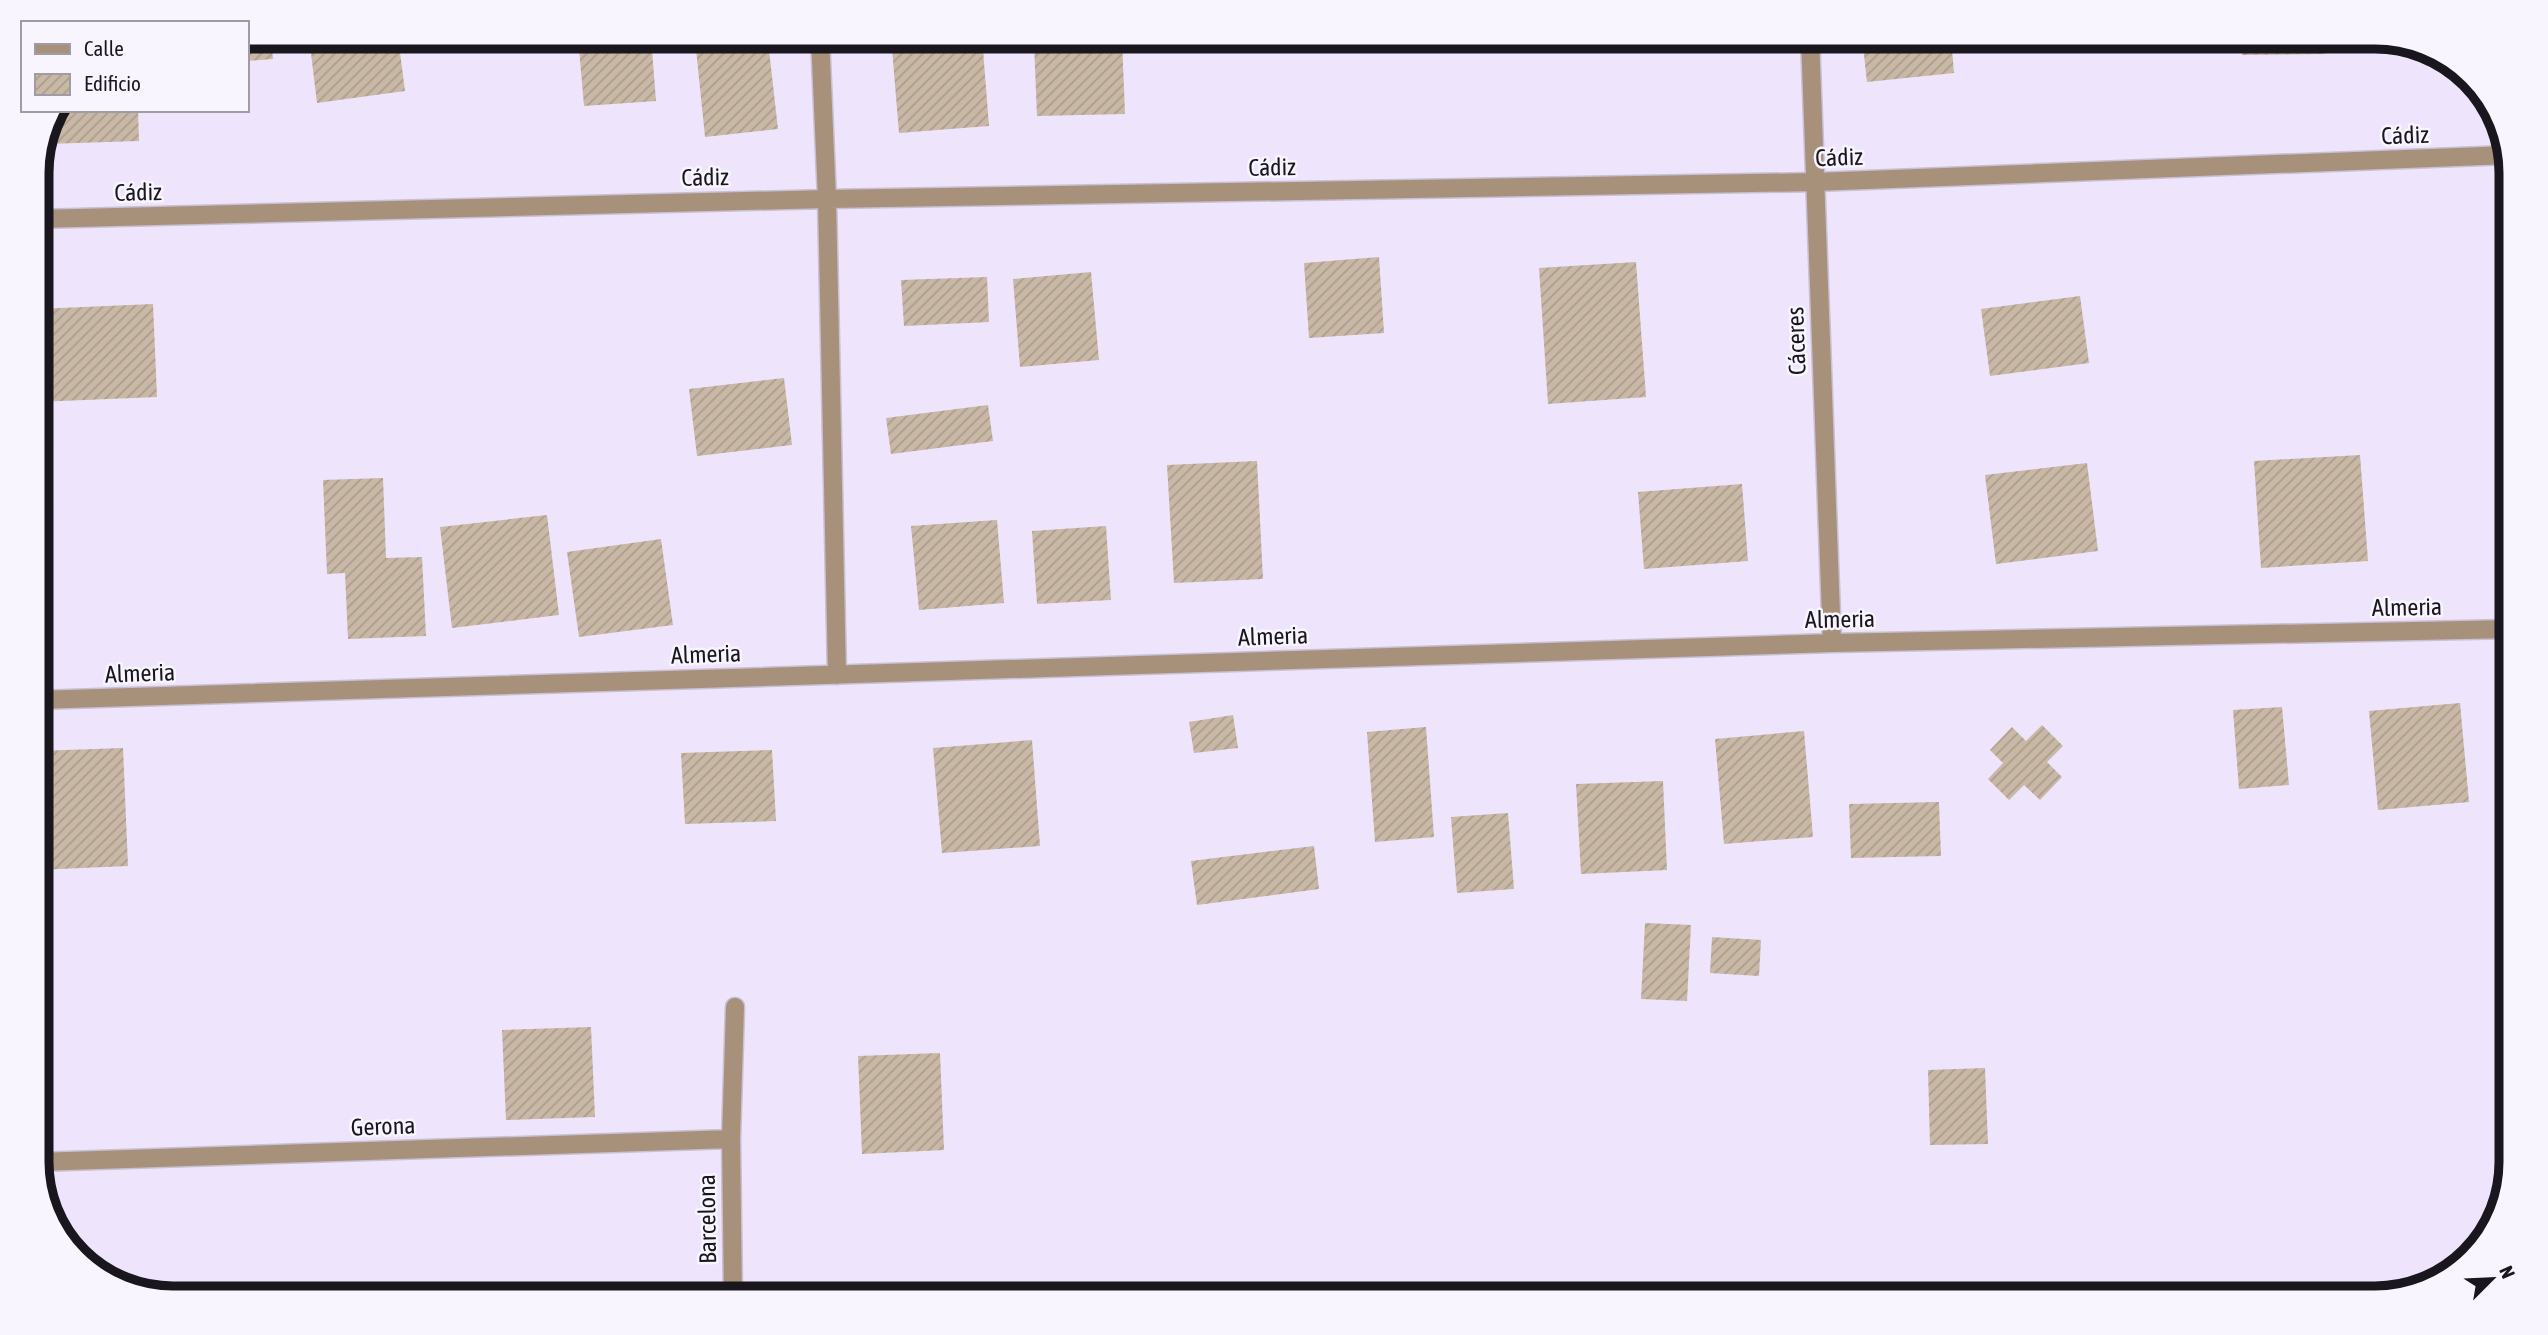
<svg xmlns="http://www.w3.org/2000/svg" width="2548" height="1335" font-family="'Asap Condensed',sans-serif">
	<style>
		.building { fill: url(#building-hatch) }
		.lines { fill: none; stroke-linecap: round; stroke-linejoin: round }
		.minor-casing { stroke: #c8c0d4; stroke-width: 21 }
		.minor { stroke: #a8917a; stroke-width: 18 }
		.labels { text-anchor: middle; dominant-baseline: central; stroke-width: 5; stroke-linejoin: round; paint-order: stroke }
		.street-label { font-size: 24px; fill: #19161e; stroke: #f8f5fe }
		.rim { fill: none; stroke: #19161e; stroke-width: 9 }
	</style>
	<defs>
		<pattern id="building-hatch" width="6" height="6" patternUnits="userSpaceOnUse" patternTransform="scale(1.75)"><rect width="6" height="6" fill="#c8b8a5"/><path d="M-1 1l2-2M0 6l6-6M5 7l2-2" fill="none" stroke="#ab9d8e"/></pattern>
	</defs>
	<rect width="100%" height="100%" fill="#eee5fc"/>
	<path class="building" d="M247,37H271L273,59L247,61Z
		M309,37H398L405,91L317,103Z
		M578,37H651L656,101L584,106Z
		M891,37H982L989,126L899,133Z
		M1384,37H1516V40L1385,45Z
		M1862,37H1951L1954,73L1867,82Z
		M2242,37H2324L2325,54L2242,55Z
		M1122,40L1125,114L1037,116L1034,43Z
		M768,41L778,129L705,137L696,49Z
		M54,110H138L139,141L46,144L47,120Z
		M1379,257L1384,333L1309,338L1304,263Z
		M1636,262L1646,397L1548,404L1539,268Z
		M1091,272L1099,360L1020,367L1013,279Z
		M987,277L989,322L904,326L901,280Z
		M2080,296L2089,363L1990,376L1981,309Z
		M153,304L157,397L37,402V309Z
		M784,378L792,445L697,456L689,389Z
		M988,405L993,441L891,454L886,418Z
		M2360,455L2368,561L2261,568L2254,461Z
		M1257,461L1263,579L1174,583L1167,465Z
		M2087,463L2098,551L1996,564L1985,475Z
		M383,478L386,558L422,557L426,636L348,639L345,573L327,574L323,480Z
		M1742,484L1748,561L1644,569L1638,492Z
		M547,515L559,615L452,628L440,527Z
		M997,520L1004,603L919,610L911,526Z
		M1106,526L1111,600L1037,604L1032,531Z
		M661,539L673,625L579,637L567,552Z
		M2460,703L2469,802L2378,810L2369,711Z
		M2282,707L2289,785L2239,789L2233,710Z
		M1233,715L1238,748L1194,753L1189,722Z
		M2042,725L2063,746L2047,762L2062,777L2040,800L2024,785L2009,800L1988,779L2003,763L1990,750L2012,727L2026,741Z
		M1426,727L1434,837L1375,842L1367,732Z
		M1804,731L1813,837L1724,844L1715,739Z
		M1032,740L1040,846L942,853L933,748Z
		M123,748L128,866L37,870V751Z
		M772,750L776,821L685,824L681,753Z
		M1663,781L1667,870L1581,874L1576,784Z
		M1939,802L1941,856L1851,858L1849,804Z
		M1508,813L1514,889L1457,893L1451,817Z
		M1314,846L1319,889L1197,905L1191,861Z
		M1645,923L1691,925L1687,1001L1641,999Z
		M1712,937L1761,940L1759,976L1710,973Z
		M591,1027L595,1117L506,1120L502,1030Z
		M940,1053L944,1150L862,1154L858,1056Z
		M1985,1068L1988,1144L1930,1145L1928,1070Z"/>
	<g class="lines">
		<defs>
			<path id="minor" d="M820,37L827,199L837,675
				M1810,37L1832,643
				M37,219L827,199L1815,182L2508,155
				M37,700L1832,643L2511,629
				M37,1162L731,1139
				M733,1298L731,1139L735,1007"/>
		</defs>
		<use href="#minor" class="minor-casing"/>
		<use href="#minor" class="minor"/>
	</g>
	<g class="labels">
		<g class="street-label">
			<text transform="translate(2405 135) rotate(-2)">Cádiz</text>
			<text transform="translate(1839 157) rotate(-2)">Cádiz</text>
			<text transform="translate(1272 167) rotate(-1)">Cádiz</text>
			<text transform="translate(705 177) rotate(-1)">Cádiz</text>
			<text transform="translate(138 192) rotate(-1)">Cádiz</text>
			<text transform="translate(1796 341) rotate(-92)">Cáceres</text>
			<text transform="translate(2407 607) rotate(-1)">Almeria</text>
			<text transform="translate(1840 619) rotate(-1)">Almeria</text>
			<text transform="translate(1273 636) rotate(-2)">Almeria</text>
			<text transform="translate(706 654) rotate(-2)">Almeria</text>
			<text transform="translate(140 673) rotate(-2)">Almeria</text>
			<text transform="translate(383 1126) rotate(-2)">Gerona</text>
			<text transform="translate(707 1219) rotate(-91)">Barcelona</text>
		</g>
	</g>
	<path d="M0 0H2548V1335H0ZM173 49H2375A124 124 0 0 1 2499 173V1162A124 124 0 0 1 2375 1286H173A124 124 0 0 1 49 1162V173A124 124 0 0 1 173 49Z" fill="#f8f5fe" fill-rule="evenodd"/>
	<path class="rim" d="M173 49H2375A124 124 0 0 1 2499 173V1162A124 124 0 0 1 2375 1286H173A124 124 0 0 1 49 1162V173A124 124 0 0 1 173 49Z"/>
	<rect x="21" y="21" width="228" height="91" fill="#f8f5fe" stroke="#9f9ca4" stroke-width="2"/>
	<rect x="35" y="44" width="35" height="10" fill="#a8917a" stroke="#9f9ca4" stroke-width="2"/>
	<text x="84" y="56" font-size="21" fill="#19161e">Calle</text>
	<rect x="35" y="74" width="35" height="21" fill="url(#building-hatch)" stroke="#9f9ca4" stroke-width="2"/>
	<text x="84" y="91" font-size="21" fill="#19161e">Edificio</text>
	<g transform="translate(2492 1279) rotate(66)" stroke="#f8f5fe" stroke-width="5" paint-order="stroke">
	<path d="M0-5L12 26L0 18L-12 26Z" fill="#19161e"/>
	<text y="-10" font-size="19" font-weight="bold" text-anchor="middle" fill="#19161e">N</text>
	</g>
</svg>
